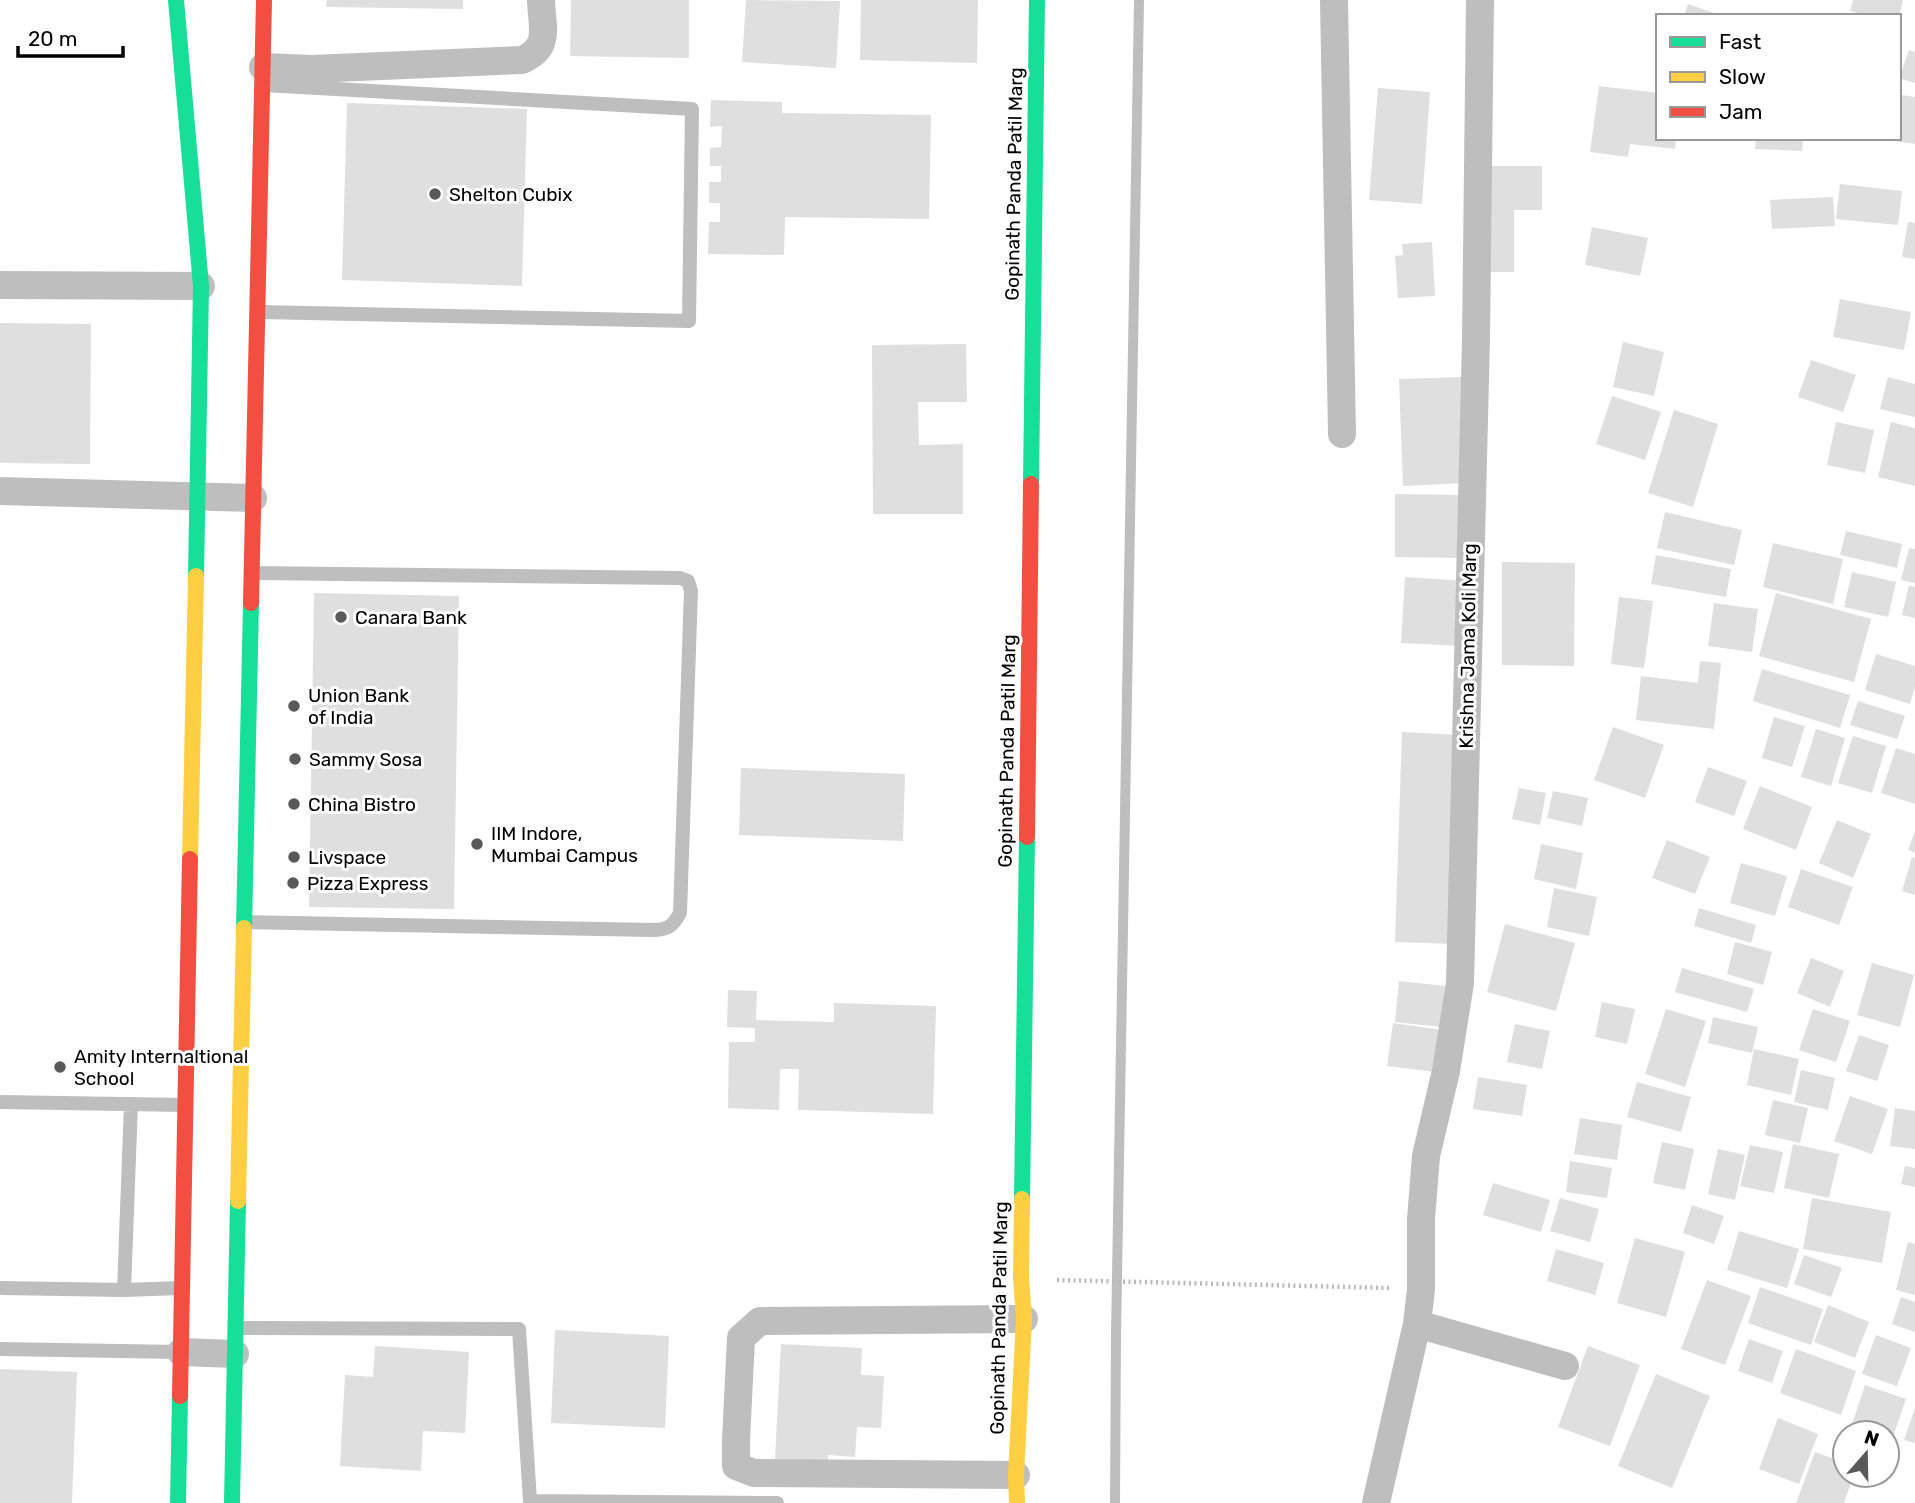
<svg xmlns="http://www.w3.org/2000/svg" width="1915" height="1503" font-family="Rubik,sans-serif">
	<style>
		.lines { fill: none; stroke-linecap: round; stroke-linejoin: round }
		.stream { stroke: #bebebe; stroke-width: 10 }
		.building { fill: #dfdfdf }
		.path { stroke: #b9b9b9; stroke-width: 4.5; stroke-dasharray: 2 3.5; stroke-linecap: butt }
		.lane { stroke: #bebebe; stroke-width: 14 }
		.street { stroke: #bebebe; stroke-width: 28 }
		.fast { stroke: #16e098; stroke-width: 16 }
		.slow { stroke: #ffcf43; stroke-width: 16 }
		.jam { stroke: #f24e42; stroke-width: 16 }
		.poi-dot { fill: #595959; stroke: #fff; stroke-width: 2.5 }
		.labels { text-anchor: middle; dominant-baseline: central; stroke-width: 6; stroke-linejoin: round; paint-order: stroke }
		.street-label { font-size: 19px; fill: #000; stroke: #fff }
		.poi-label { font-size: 19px; fill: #000; stroke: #fff; text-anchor: start }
	</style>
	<rect width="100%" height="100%" fill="#fff"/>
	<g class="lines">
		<path class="stream" d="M1115,1503L1116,1335L1139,0"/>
	</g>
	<path class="building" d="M327,0H463V9L326,7Z
		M571,0H689V58L570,56Z
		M746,0L840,1L836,68L742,62Z
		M861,0H978L977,63L860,60Z
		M1853,0H1901L1903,1L1899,16H1867L1850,11Z
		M1688,4L1720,15V16H1684Z
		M1909,50L1915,52V83L1899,78Z
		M1599,86L1658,93V138H1676L1675,149L1630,144L1628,157L1590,152Z
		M1378,88L1430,92L1422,204L1369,200Z
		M1902,95L1915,97V144L1894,141L1895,138H1899V112Z
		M711,100L782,102V113L931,115L929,219L785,217L784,255L708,254L709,222H720V203H709V182H721V166H710V148L721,147L722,126L710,127Z
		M347,103L527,109L522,286L342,280Z
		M1756,138H1803L1802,151L1755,149Z
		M1484,166H1542V210H1514V272H1485Z
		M1840,184L1902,191L1898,225L1836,219Z
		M1833,197L1835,226L1772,229L1770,200Z
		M1908,222L1915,223V259L1902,257Z
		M1592,227L1648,238L1640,276L1585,265Z
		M1432,242L1435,296L1398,298L1395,256L1403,255L1402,244Z
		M1840,299L1911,312L1904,350L1833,337Z
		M0,323L91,324L90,464L0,463Z
		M1623,342L1664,352L1654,396L1613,387Z
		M966,344L967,402H918L919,445L963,444V514H873L872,345Z
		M1811,360L1856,375L1843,412L1798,397Z
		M1461,377L1465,483L1403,486L1399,379Z
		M1888,377L1915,384V417L1880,409Z
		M1612,396L1661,412L1645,460L1596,444Z
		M1674,410L1718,424L1693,507L1648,493Z
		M1836,422L1874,430L1865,473L1827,465Z
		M1891,422L1915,428V486L1878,477Z
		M1395,494L1463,495L1462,558L1395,557Z
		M1665,512L1742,530L1734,565L1657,548Z
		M1846,531L1902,544L1897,568L1840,555Z
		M1773,543L1843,559L1833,604L1763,587Z
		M1909,548L1915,549V583L1901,580Z
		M1656,555L1731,569L1726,597L1651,584Z
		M1502,562L1575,563L1574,666L1502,665Z
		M1852,572L1896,582L1888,617L1844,607Z
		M1405,577L1466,581L1462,646L1401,643Z
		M1909,585L1915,587V618L1902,615Z
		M314,593L459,596L454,909L309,907Z
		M1776,593L1871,619L1854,682L1759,656Z
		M1619,597L1653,601L1644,668L1611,664Z
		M1714,603L1758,609L1752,652L1708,646Z
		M1876,654L1915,666V687L1910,704L1865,690Z
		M1700,661L1721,663L1714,729L1636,720L1641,676L1698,683Z
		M1762,669L1850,695L1840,728L1753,701Z
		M1858,701L1905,716L1897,739L1850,725Z
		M1774,717L1805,726L1792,767L1762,758Z
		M1613,727L1664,745L1645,798L1594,780Z
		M1816,729L1845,738L1831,786L1801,777Z
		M1402,732L1460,735L1453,944L1395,942Z
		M1853,736L1886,746L1872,793L1838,783Z
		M1896,748L1915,754V804L1881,793Z
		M1708,767L1747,781L1734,816L1695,802Z
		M741,768L905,774L903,841L739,835Z
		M1760,786L1812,807L1796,850L1743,829Z
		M1519,788L1546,793L1540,825L1512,819Z
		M1553,791L1588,798L1582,826L1547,818Z
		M1837,820L1871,834L1853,878L1819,863Z
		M1915,831V853L1908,850Z
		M1667,840L1710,857L1695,894L1652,878Z
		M1541,844L1583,853L1576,889L1534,879Z
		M1912,857L1915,858V895L1902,891Z
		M1741,863L1787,876L1775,916L1730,903Z
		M1801,869L1853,887L1839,925L1788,907Z
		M1554,888L1597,897L1589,936L1547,927Z
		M1699,908L1756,925L1751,943L1694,926Z
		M1505,924L1575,943L1556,1011L1487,992Z
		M1735,942L1772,952L1763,985L1727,974Z
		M1811,958L1844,971L1830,1007L1797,993Z
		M1872,963L1914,975L1900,1027L1857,1015Z
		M1682,968L1754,989L1747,1012L1675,992Z
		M1399,981L1445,986L1441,1027L1395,1022Z
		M728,990L757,991L756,1020L834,1022V1003L936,1006L933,1114L798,1110L799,1069H780L779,1110L728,1108L729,1042H755V1028L727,1027Z
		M1602,1002L1635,1009L1627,1044L1595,1037Z
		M1666,1009L1706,1021L1685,1087L1645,1074Z
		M1813,1009L1850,1021L1836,1062L1799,1050Z
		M1713,1017L1758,1027L1752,1053L1708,1043Z
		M1393,1023L1442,1030L1436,1072L1387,1066Z
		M1515,1024L1550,1031L1542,1069L1507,1062Z
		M1859,1035L1889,1045L1877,1081L1846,1071Z
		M1754,1049L1799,1059L1791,1095L1747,1085Z
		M1801,1070L1835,1078L1828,1110L1794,1102Z
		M1478,1077L1527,1085L1522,1116L1473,1109Z
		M1637,1082L1691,1097L1681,1132L1627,1117Z
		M1850,1096L1888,1109L1872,1154L1834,1141Z
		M1773,1100L1808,1108L1800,1143L1765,1135Z
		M1895,1108L1915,1111V1149L1890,1146Z
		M1580,1118L1622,1125L1617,1160L1574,1154Z
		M1662,1142L1694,1149L1685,1190L1653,1183Z
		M1793,1144L1839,1154L1829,1198L1784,1188Z
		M1750,1145L1783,1152L1774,1193L1740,1186Z
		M1718,1149L1745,1155L1735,1200L1708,1194Z
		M1570,1161L1612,1168L1607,1198L1566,1192Z
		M1905,1166L1915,1168V1187L1901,1184Z
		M1493,1183L1550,1200L1541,1232L1483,1215Z
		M1560,1198L1599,1209L1590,1242L1550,1231Z
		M1812,1198L1891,1212L1882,1263L1803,1249Z
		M1692,1205L1724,1216L1714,1244L1683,1233Z
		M1739,1231L1799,1249L1787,1288L1727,1270Z
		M1635,1238L1685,1252L1666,1317L1617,1303Z
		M1908,1242L1915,1244V1295L1896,1290Z
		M1556,1249L1604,1263L1595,1295L1547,1281Z
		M1804,1255L1842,1268L1831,1297L1794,1284Z
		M1707,1280L1751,1296L1725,1365L1681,1349Z
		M1760,1287L1823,1309L1811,1345L1748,1323Z
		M1901,1297L1915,1302V1332L1892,1324Z
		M1828,1305L1869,1322L1855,1358L1814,1342Z
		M555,1330L669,1336L665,1428L551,1423Z
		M1876,1335L1911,1348L1897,1386L1862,1374Z
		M1749,1339L1783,1351L1772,1383L1738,1371Z
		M781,1344L862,1348L861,1375L884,1376L881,1428L857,1427L855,1457L828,1455V1462L775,1459Z
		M375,1346L469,1352L465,1433L423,1431L421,1471L340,1466L345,1375L373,1377Z
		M1588,1346L1640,1365L1610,1446L1558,1427Z
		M1796,1349L1856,1371L1841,1415L1780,1393Z
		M0,1369L77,1372L72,1503H0Z
		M1656,1374L1710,1396L1672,1488L1618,1466Z
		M1865,1385L1906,1399L1887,1454V1433H1849Z
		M1915,1408V1443L1904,1440Z
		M1778,1418L1818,1434L1799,1484L1759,1469Z
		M1815,1452L1845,1463V1475H1854L1844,1503H1796Z"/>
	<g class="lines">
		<path class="path" d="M1057,1280L1391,1288"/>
		<path class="lane" d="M259,312L689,321L692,109L264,85
			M245,922L652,930C668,930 673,926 680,913L691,591L688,581L680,578L253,573
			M0,1102L185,1105
			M0,1288L124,1290L181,1288
			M124,1290L131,1104
			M237,1328L519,1329L530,1501L777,1503
			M0,1349L180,1352"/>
		<path class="street" d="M1334,0L1342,434
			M263,67L312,69L522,60C551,47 542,29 541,0
			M0,285L201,286
			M0,491L253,498
			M1417,1324L1565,1366
			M181,1352L235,1354
			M1016,1475L754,1473L736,1466V1440L741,1338L760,1321L1024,1319
			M1376,1503L1417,1324L1421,1289V1219L1426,1156L1446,1071L1460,983L1476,339L1480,0"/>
		<path class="fast" d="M176,0L201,286L196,576
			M1031,484L1037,0
			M244,928L251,603
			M1022,1199L1027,837
			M178,1503L180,1396
			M232,1503L238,1201"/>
		<path class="slow" d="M190,859L196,576
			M238,1201L244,928
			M1017,1503L1016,1475L1024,1319L1021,1277L1022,1199"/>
		<path class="jam" d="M251,603L264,0
			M1027,837L1031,484
			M180,1396L190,859"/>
	</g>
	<g class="poi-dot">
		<circle cx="435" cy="194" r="7"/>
		<circle cx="341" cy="617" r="7"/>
		<circle cx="294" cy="706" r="7"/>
		<circle cx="295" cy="759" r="7"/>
		<circle cx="294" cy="804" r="7"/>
		<circle cx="477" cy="844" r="7"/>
		<circle cx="294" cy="857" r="7"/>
		<circle cx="293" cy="883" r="7"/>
		<circle cx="60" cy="1067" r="7"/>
	</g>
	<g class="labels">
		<g class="street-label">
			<text transform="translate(1014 184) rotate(-89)">Gopinath Panda Patil Marg</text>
			<text transform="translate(1468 646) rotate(-89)">Krishna Jama Koli Marg</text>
			<text transform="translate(1007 751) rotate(-89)">Gopinath Panda Patil Marg</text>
			<text transform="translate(999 1318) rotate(-89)">Gopinath Panda Patil Marg</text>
		</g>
		<g class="poi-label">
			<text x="449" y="194">Shelton Cubix</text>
			<text x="355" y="617">Canara Bank</text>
			<text x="308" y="695">Union Bank<tspan x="308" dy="22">of India</tspan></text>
			<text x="309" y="759">Sammy Sosa</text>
			<text x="308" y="804">China Bistro</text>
			<text x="491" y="833">IIM Indore,<tspan x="491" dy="22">Mumbai Campus</tspan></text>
			<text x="308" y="857">Livspace</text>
			<text x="307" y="883">Pizza Express</text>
			<text x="74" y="1056">Amity Internaltional<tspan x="74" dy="22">School</tspan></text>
		</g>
	</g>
	<rect x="1656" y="14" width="245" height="126" fill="#ffffff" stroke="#999999" stroke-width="2"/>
	<rect x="1670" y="37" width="35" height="10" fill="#16e098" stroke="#999999" stroke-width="2"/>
	<text x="1719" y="49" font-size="21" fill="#000000">Fast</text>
	<rect x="1670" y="72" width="35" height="10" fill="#ffcf43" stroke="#999999" stroke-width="2"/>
	<text x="1719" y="84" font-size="21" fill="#000000">Slow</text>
	<rect x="1670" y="107" width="35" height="10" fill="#f24e42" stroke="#999999" stroke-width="2"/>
	<text x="1719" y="119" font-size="21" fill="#000000">Jam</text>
	<g transform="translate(1866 1454) rotate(20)"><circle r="33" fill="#ffffff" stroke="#999999" stroke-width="2"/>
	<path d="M0-5L12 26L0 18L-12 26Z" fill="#595959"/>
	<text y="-10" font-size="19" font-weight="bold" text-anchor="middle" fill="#000000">N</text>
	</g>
	<path d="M18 46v10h105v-10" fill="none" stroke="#000000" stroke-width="3.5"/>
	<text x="28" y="46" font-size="21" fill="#000000" stroke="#ffffff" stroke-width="5" paint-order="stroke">20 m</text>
</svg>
